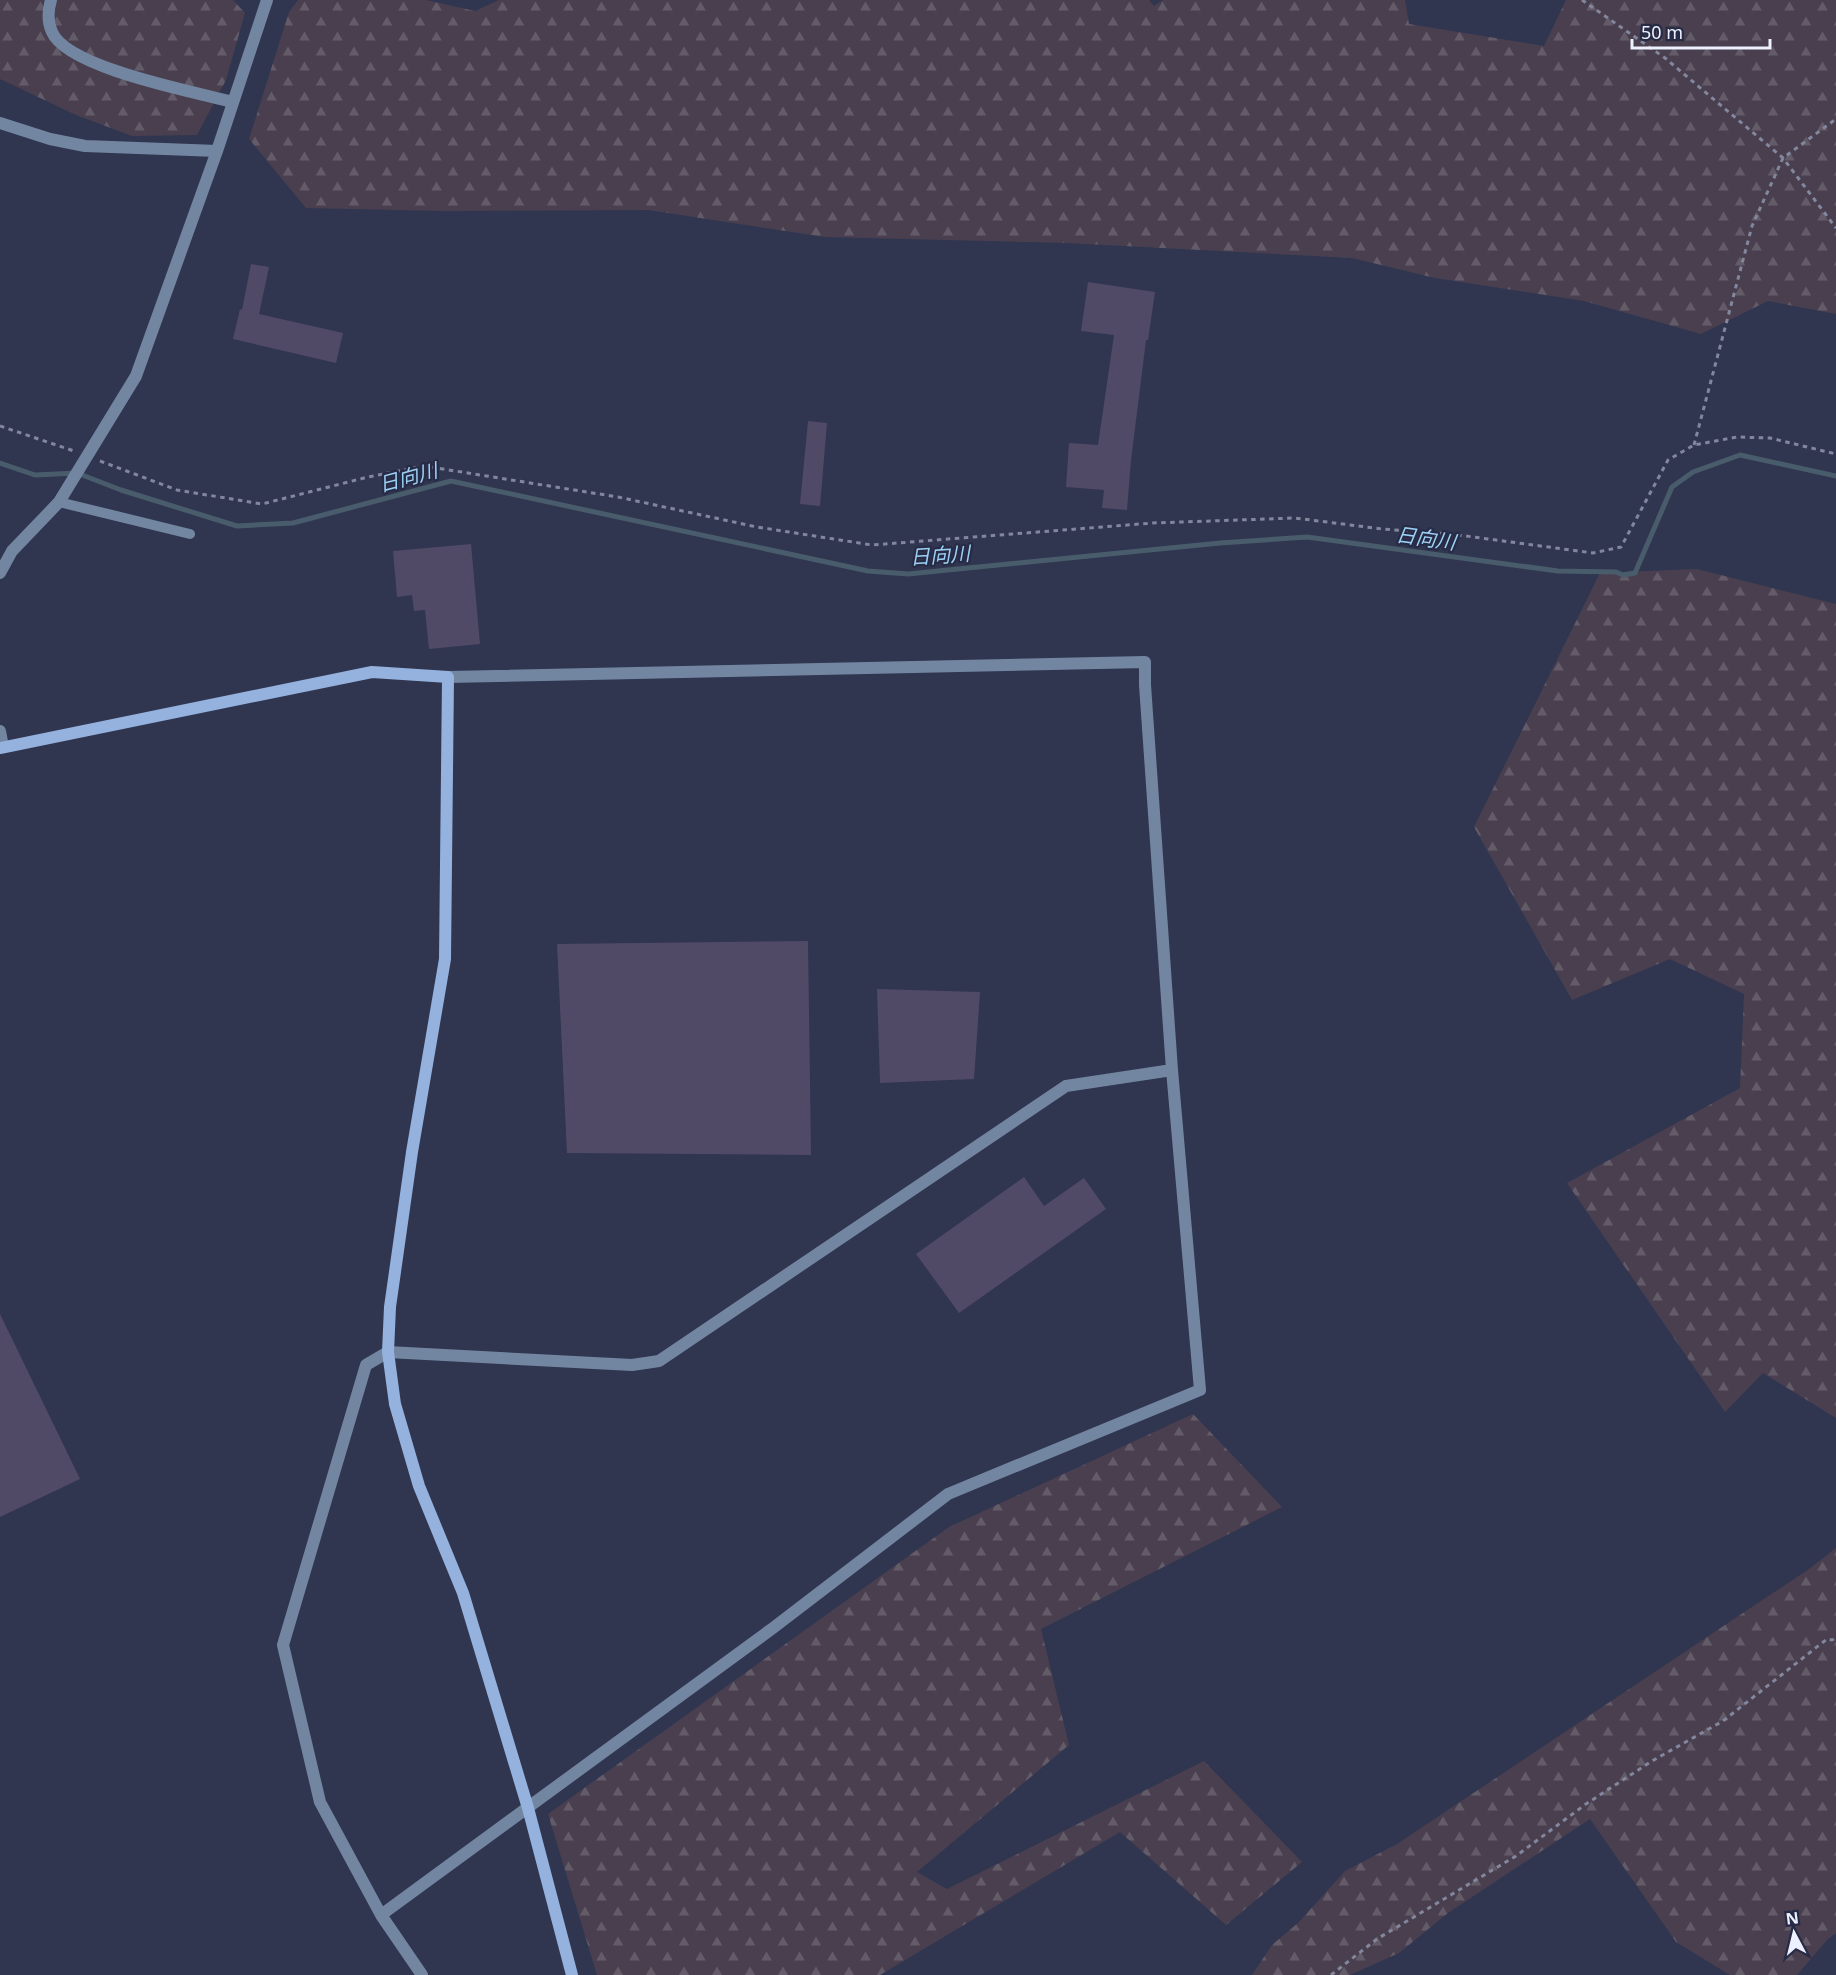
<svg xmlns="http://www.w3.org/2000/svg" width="1836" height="1975" font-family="'Noto Sans','Noto Sans JP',sans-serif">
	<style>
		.forest { fill: url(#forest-firs) }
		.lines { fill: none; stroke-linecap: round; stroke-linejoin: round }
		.stream { stroke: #495c6b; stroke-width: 5 }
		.building { fill: #504a67 }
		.path { stroke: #83879d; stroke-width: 3; stroke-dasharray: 4.5 4.5; stroke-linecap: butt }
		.lane { stroke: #7386a1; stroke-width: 10 }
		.street { stroke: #7386a1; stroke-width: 12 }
		.secondary { stroke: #94b2dd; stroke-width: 12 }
		.labels { text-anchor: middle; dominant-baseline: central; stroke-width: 4.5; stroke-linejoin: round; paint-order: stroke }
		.water-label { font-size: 20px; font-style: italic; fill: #9cd1f5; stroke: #272b45 }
	</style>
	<defs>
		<pattern id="forest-firs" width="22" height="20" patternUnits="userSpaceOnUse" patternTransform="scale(1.5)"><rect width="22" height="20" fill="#493f4f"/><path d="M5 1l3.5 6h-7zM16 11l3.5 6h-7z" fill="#645b69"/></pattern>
	</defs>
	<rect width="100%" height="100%" fill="#303550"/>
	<path class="forest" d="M0,0H233L245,13L226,80L197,135L132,136L76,115L0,79Z
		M298,0H426L475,11L499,0H1149L1154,6L1163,0H1405L1409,24L1544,46L1566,0H1836V314L1768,301L1701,334L1584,301L1435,278L1352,258L1067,243L825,237L648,210L443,211L306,208L249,139L289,12Z
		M1697,569L1836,604V1418L1763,1373L1725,1412L1567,1183L1740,1088L1744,994L1670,959L1572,1000L1474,827L1600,573Z
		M1193,1414L1282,1507L1041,1629L1069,1745L917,1872L947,1889L1204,1761L1302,1862L1226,1925L1120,1832L880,1975H597L548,1814L949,1527Z
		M1836,1548V1933L1827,1940L1797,1975H1730L1676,1942L1590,1819L1448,1913L1399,1953L1350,1975H1252L1272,1945L1299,1922L1345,1871L1397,1844L1809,1569Z"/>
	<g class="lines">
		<path class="stream" d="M0,463L35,475L77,473L121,490L237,526L293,523L451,481L868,571L908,574L1220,543L1307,537L1558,571L1616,572L1623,575L1635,573L1672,487L1693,472L1740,455L1836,476"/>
	</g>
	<path class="building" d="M251,264L269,267L259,314L343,333L336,363L233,339L240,309L242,310Z
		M1088,282L1155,292L1148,340H1146L1131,460L1127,510L1102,508L1104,490L1066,487L1069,443L1098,445L1114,335L1081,331Z
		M808,421L827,423L820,506L800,504Z
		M471,544L480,644L429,649L425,610L414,611L412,595L397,597L393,551Z
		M808,941L811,1155L567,1153L557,944Z
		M877,989L980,992L974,1079L880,1083Z
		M1024,1177L1044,1206L1084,1178L1106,1209L959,1313L916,1254Z
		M0,1314L80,1479L0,1517Z"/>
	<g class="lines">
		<path class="path" d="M1582,0L1665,58L1783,158L1836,228
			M0,426L74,451
			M1694,445L1752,226L1783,158L1836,119
			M100,461L177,490L262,504L368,477L424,466L618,497L757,527L872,545L1153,523L1295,518L1382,529L1451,534L1593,553L1621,547L1668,460L1694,445L1737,437L1770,438L1836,454
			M1331,1975L1377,1939L1516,1856L1586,1804L1652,1761L1723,1721L1827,1639L1832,1640L1836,1638"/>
		<path class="lane" d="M59,502L190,534"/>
		<path class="street" d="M51,0C48,10 47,21 52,32C67,68 195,92 233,102
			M0,123L50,139L85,146L217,151
			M0,573L12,551L59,502L136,376L217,151L267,0
			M0,731L3,747
			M381,1915L773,1628L948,1494L1200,1390L1172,1070L1145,685V662L448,677
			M422,1975L381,1915L320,1802L283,1645L366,1365L388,1352L632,1365L659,1361L1066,1086L1172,1070"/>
		<path class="secondary" d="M0,748L372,672L448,677L445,959L412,1152L390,1307L388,1352L395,1404L419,1486L463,1593L528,1808L572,1975"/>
	</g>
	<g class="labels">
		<g class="water-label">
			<text transform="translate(408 477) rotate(-15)">日向川</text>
			<text transform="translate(1426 538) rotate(8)">日向川</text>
			<text transform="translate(940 555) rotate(-4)">日向川</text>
		</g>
	</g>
	<g transform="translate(1794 1933) rotate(353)" stroke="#272b45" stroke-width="4.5" paint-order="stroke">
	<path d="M0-4.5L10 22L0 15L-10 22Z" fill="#edf0fe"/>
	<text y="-9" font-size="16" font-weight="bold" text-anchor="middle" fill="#edf0fe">N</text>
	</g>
	<path d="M1632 39v9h138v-9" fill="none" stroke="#edf0fe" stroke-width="3"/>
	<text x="1641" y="39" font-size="18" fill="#edf0fe" stroke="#272b45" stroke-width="4.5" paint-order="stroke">50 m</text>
</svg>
